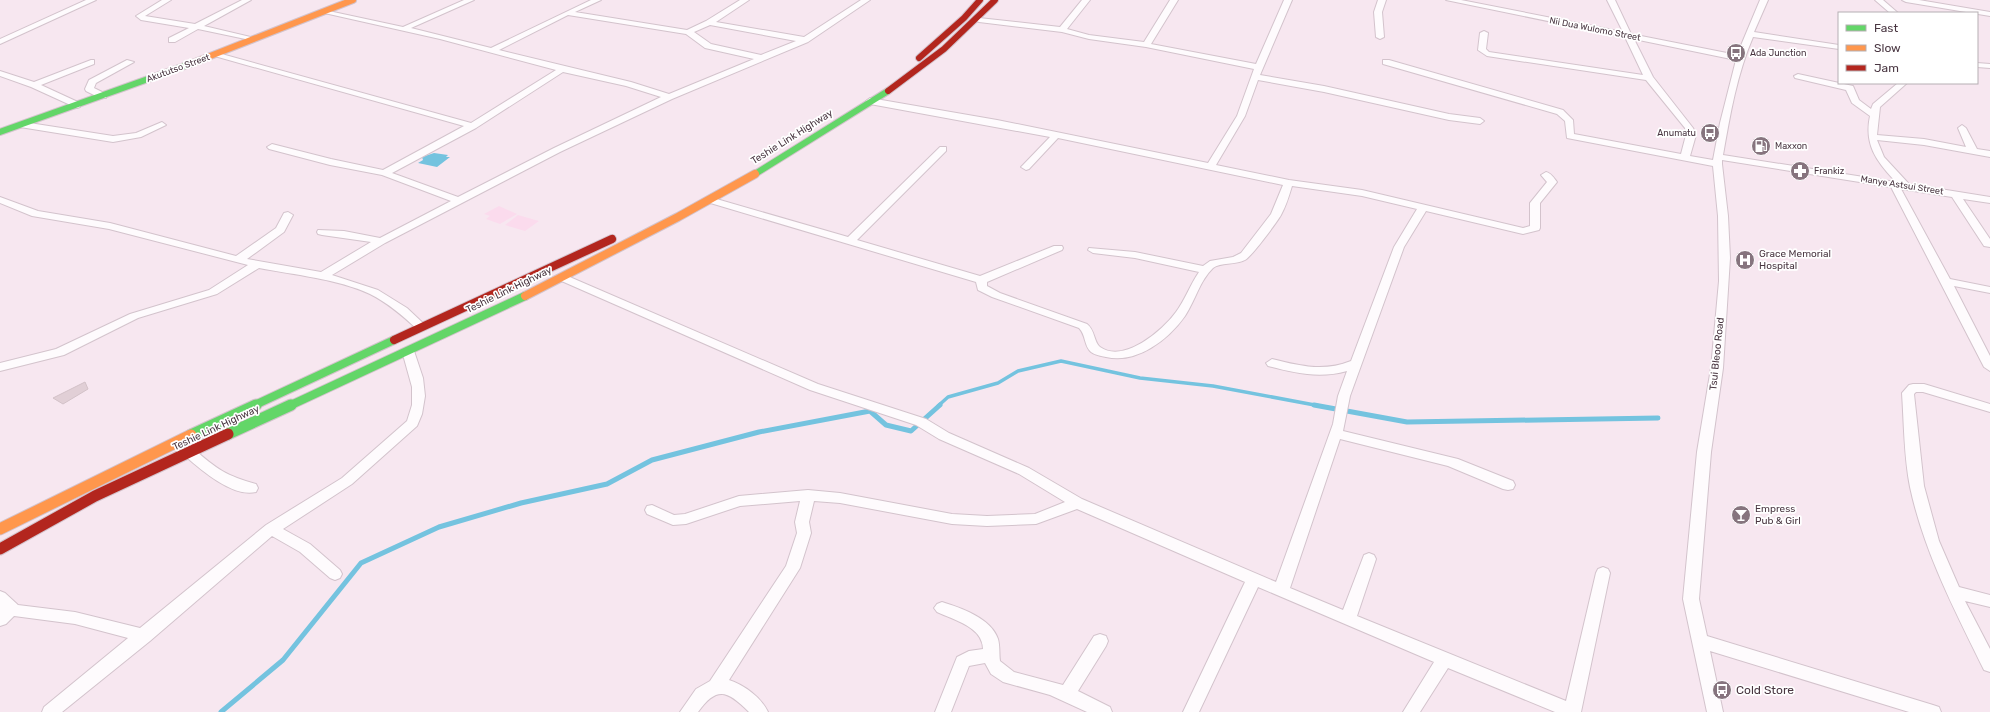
<svg xmlns="http://www.w3.org/2000/svg" width="1990" height="712" font-family="Rubik,sans-serif">
	<style>
		.built { fill: #fbdbed }
		.water { fill: #74c3df }
		.lines { fill: none; stroke-linecap: round; stroke-linejoin: round }
		.stream-far1 { stroke: #74c3df; stroke-width: 3.5 }
		.stream { stroke: #74c3df; stroke-width: 5 }
		.building { fill: #e1cfd6; stroke: #d3c2c8 }
		.street-casing { stroke: #d3c3cc; stroke-width: 2 }
		.fast-far2-casing { stroke: #d3c3cc; stroke-width: 8 }
		.fast-far1-casing { stroke: #d3c3cc; stroke-width: 10 }
		.fast-casing { stroke: #d3c3cc; stroke-width: 13 }
		.slow-far2-casing { stroke: #d3c3cc; stroke-width: 8 }
		.slow-far1-casing { stroke: #d3c3cc; stroke-width: 10 }
		.slow-casing { stroke: #d3c3cc; stroke-width: 13 }
		.jam-far2-casing { stroke: #d3c3cc; stroke-width: 8 }
		.jam-far1-casing { stroke: #d3c3cc; stroke-width: 10 }
		.jam-casing { stroke: #d3c3cc; stroke-width: 13 }
		.street { fill: #fefbfd; fill-rule: evenodd }
		.fast-far2 { stroke: #63d668; stroke-width: 6 }
		.fast-far1 { stroke: #63d668; stroke-width: 8 }
		.fast { stroke: #63d668; stroke-width: 11 }
		.slow-far2 { stroke: #ff974d; stroke-width: 6 }
		.slow-far1 { stroke: #ff974d; stroke-width: 8 }
		.slow { stroke: #ff974d; stroke-width: 11 }
		.jam-far2 { stroke: #b3261e; stroke-width: 6 }
		.jam-far1 { stroke: #b3261e; stroke-width: 8 }
		.jam { stroke: #b3261e; stroke-width: 11 }
		.labels { text-anchor: middle; dominant-baseline: central; stroke-width: 3.5; stroke-linejoin: round; paint-order: stroke }
		.far-street-label { font-size: 9px; fill: #493641; stroke: #fff }
		.far-poi-label { font-size: 9px; fill: #493641; stroke: #fff; text-anchor: start }
		.street-label { font-size: 10px; fill: #493641; stroke: #fff }
		.poi-label { font-size: 10px; fill: #493641; stroke: #fff; text-anchor: start }
		.near-poi-label { font-size: 12px; fill: #493641; stroke: #fff; text-anchor: start }
	</style>
	<rect width="100%" height="100%" fill="#f7e7f0"/>
	<path class="built" d="M499,206L517,214L500,224L486,219L490,216L484,214Z
		M518,215L539,221L525,231L505,225Z"/>
	<path class="water" d="M434,153L448,155L446,157H450L437,167L418,163L423,160L422,157Z"/>
	<g class="lines">
		<path class="stream-far1" d="M938,406L948,397L998,383L1018,371L1061,361L1140,378L1213,386L1320,406"/>
		<path class="stream" d="M1314,405L1407,422L1658,418
			M221,712L283,660L361,563L439,527L521,503L607,484L652,460L759,432L870,411L886,425L911,431L940,405"/>
	</g>
	<path class="building" d="M85,382L88,389L63,404L53,398Z"/>
	<g class="lines">
		<defs>
			<path id="street" d="M86,0H96L0,44V39Z
				M162,0H171L145,16L195,24L242,0H251L204,26L259,39L255,41L198,29L175,42H169V38L189,28L141,20L136,16Z
				M464,0H474L411,28L491,48L591,0H601L575,12L687,30L706,21L740,0H749L716,22L804,37L861,0H870L808,42L672,99L560,152L385,243L332,275L378,290L407,308L425,325L427,327L425,329H417C403,316 388,303 370,294C338,279 295,275 259,268L217,294L138,318L64,355L0,371V363L56,349L130,314L209,290L248,265L109,229L32,216L0,203V197L38,211L110,223L236,256L276,228L284,213L288,212L293,215L284,232L247,259L321,272L371,242L322,235L318,234L317,232L318,230L344,231L380,238L451,201L382,175L330,165L269,149L267,147L272,144L331,159L383,170L464,126L211,55L218,53L471,123L556,70L440,39L320,12L324,10L403,27ZM568,15L686,34L705,48L754,59L669,94L631,82L499,50ZM710,25L796,41L761,55L711,44L694,32ZM563,72L626,86L661,97L554,148L458,197L392,173L476,128Z
				M1082,0H1090L1067,29L1089,35L1144,42L1170,0H1178L1151,44L1256,64L1284,0H1292L1260,75L1324,86L1449,114L1480,118L1484,121L1480,124L1449,120L1324,92L1258,80L1245,116L1216,165L1289,180L1362,190L1523,228L1530,226V203L1547,182L1541,175L1546,172C1551,173 1554,178 1557,182L1540,203V228L1539,230L1523,234L1426,211L1404,247L1350,396L1343,431L1458,459L1513,481L1515,485L1513,489L1508,490L1503,489L1448,466L1340,439L1290,588L1343,610L1364,555L1369,553L1374,555L1376,559L1357,616L1566,701L1596,573L1598,569L1603,567L1608,569L1610,573L1581,712H1555L1448,668L1420,712H1403L1434,662L1258,587L1199,712H1183L1245,582L1077,509L1036,524L987,526L952,524L840,503L814,501L809,522L811,533L800,568L729,680C744,685 761,697 768,712H749C728,691 717,685 698,712H680L696,689L710,681L786,566L797,533L795,522L800,501L740,506L686,524L673,525L647,514L645,510L647,506L652,505L674,515L685,514L739,496L808,490L840,493L952,514L987,516L1035,514L1065,502L1019,474L939,439L916,425L810,390L557,279L556,277L557,275H565L818,384L926,419L949,433L1029,468L1082,499L1276,582L1333,424L1338,396L1347,371C1319,379 1295,373 1268,366L1266,363L1272,359C1300,366 1324,372 1351,361L1394,247L1417,209L1362,196L1292,186C1289,196 1286,206 1281,215C1277,222 1252,256 1245,260C1236,265 1220,262 1213,268C1200,280 1195,301 1185,316C1168,340 1137,364 1106,357C1101,356 1095,355 1091,352C1084,346 1086,335 1079,328L992,297L978,290L976,282L707,202L705,200L707,198H713L848,237L940,147H946V151L857,240L980,276L1054,246H1062L1063,248L1062,250L987,282V286L1000,293L1087,324C1095,330 1094,343 1100,347C1124,364 1163,330 1176,312C1185,300 1190,285 1199,272L1135,258L1093,253L1088,250L1089,248L1135,252L1203,266L1210,261L1233,257L1241,253L1271,214L1283,185L1058,138L1029,169L1026,170L1021,167L1023,165L1050,137L870,104L866,101L870,98L997,120L1208,163L1237,116L1254,69L1146,47L1089,39L1062,32L979,22L975,20L979,18L1060,27Z
				M1378,0H1386L1382,12L1384,37L1380,39L1376,37L1374,12Z
				M1446,0H1461L1623,32L1607,0H1615L1631,34L1737,55L1760,0H1768L1754,32L1839,45V49L1753,37C1737,74 1730,115 1723,155L1889,181H1895C1876,161 1864,144 1870,116L1852,103L1846,90L1795,78L1794,76L1798,74L1853,86L1859,100L1871,109L1873,104L1898,83H1907L1880,107L1877,135L1924,139L1966,147L1958,128L1962,125L1966,128L1977,149L1990,151V157L1924,145L1877,140L1884,157L1909,184L1990,197V203L1963,199L1990,239V247L1984,246L1952,197L1901,189L1950,279L1990,287V293L1954,286L1990,356V371L1984,367L1891,187L1722,160V164L1728,216L1730,258L1723,368L1711,452L1699,599L1707,636L1933,705L1939,707L1941,712H1909L1710,651L1723,712H1707L1683,599L1697,452L1711,368L1719,281L1718,216L1713,166L1567,138L1565,121L1557,114L1383,64V60H1389L1563,110L1573,120L1574,134L1681,154L1686,135L1685,128L1646,80L1487,56L1478,50L1480,33L1484,31L1488,33L1486,49L1489,52L1643,75L1625,37ZM1634,39L1736,60L1720,123L1713,160L1690,156L1696,135L1693,128L1653,77Z
				M1875,0H1883L1898,13H1890Z
				M1902,0H1919L1990,12V16L1906,2Z
				M91,60H94V64L41,85L80,103V107L77,108L31,87L0,76V71L34,82Z
				M127,60L134,62L96,83L94,88L106,94V98H100L86,91L85,89L89,80Z
				M1977,63L1990,64V68L1977,67Z
				M23,122L113,136L136,133L162,122L166,125L141,137L113,142L20,127L19,125Z
				M408,347L414,351L423,378L425,396L422,414L417,426L352,484L283,529L310,544L340,570L342,574L340,578L335,580L330,578L300,552L272,536L150,641L62,712H42L44,707L128,638L75,624L14,616L6,624L0,626V591L5,593L18,605L75,612L140,628L266,525L342,478L407,421L412,405V387L402,351Z
				M1913,384H1924L1990,404V412L1923,392H1916L1914,394L1924,486L1939,541L1959,587L1990,595V607L1965,601L1990,649V672L1984,670C1955,611 1924,552 1910,487C1904,458 1904,423 1902,393L1909,385Z
				M189,447L194,449C216,469 227,476 256,484L258,488L256,492C233,498 200,469 184,455L182,452L184,449Z
				M942,602C961,608 991,618 998,639C1000,646 999,654 1000,661L1014,672L1063,685L1094,636L1100,634L1106,636L1108,641L1106,646L1078,691L1110,707L1112,712H1087L1050,695L1003,682L991,674L985,663L969,666L951,712H935L957,657L969,651L983,649C983,627 954,620 937,612L934,608L937,604Z"/>
			<path id="fast-far2" d="M0,132L190,64
				M755,174L888,91"/>
			<path id="fast-far1" d="M253,406L394,340
				M289,406L525,296"/>
			<path id="fast" d="M228,434L291,405
				M191,435L256,405"/>
			<path id="slow-far2" d="M190,64L353,0"/>
			<path id="slow-far1" d="M525,296L678,217L755,174"/>
			<path id="slow" d="M0,529L191,435"/>
			<path id="jam-far2" d="M919,58L964,18L980,0
				M888,91L944,49L995,0"/>
			<path id="jam-far1" d="M394,340L612,239"/>
			<path id="jam" d="M0,549L95,496L228,434"/>
		</defs>
		<use href="#street" class="street-casing"/>
		<use href="#fast-far2" class="fast-far2-casing"/>
		<use href="#fast-far1" class="fast-far1-casing"/>
		<use href="#fast" class="fast-casing"/>
		<use href="#slow-far2" class="slow-far2-casing"/>
		<use href="#slow-far1" class="slow-far1-casing"/>
		<use href="#slow" class="slow-casing"/>
		<use href="#jam-far2" class="jam-far2-casing"/>
		<use href="#jam-far1" class="jam-far1-casing"/>
		<use href="#jam" class="jam-casing"/>
		<use href="#street" class="street"/>
		<use href="#fast-far2" class="fast-far2"/>
		<use href="#fast-far1" class="fast-far1"/>
		<use href="#fast" class="fast"/>
		<use href="#slow-far2" class="slow-far2"/>
		<use href="#slow-far1" class="slow-far1"/>
		<use href="#slow" class="slow"/>
		<use href="#jam-far2" class="jam-far2"/>
		<use href="#jam-far1" class="jam-far1"/>
		<use href="#jam" class="jam"/>
	</g>
	<defs>
		<symbol id="bus-disc" viewBox="-11 -11 22 22"><circle r="9.5" fill="#86747e" stroke="#fff"/><path d="M-5-6H5V4H4V6H2V4H-2V6H-4V4H-5ZM-3.5-4V0h7V-4ZM-3.5 1.2v1.5H-2V1.2ZM2 1.2v1.5H3.5V1.2Z" fill="#fff"/></symbol>
		<symbol id="fuel-disc" viewBox="-11 -11 22 22"><circle r="9.5" fill="#86747e" stroke="#fff"/><path d="M-5.5-6h7V0h2V4h1.3V-2.5L3-4.5l.8-.8L6-3V5H2.5V1h-1V6h-7ZM-4.2-4.7v3.2H.2V-4.7Z" fill="#fff"/></symbol>
		<symbol id="pharmacy-disc" viewBox="-11 -11 22 22"><circle r="9.5" fill="#86747e" stroke="#fff"/><path d="M-2-6h4v4h4v4h-4v4h-4v-4h-4v-4h4Z" fill="#fff"/></symbol>
		<symbol id="hospital-disc" viewBox="-11 -11 22 22"><circle r="9.5" fill="#86747e" stroke="#fff"/><path d="M-5-5h3v3.5h4V-5h3V5h-3V1.5h-4V5h-3Z" fill="#fff"/></symbol>
		<symbol id="bar-disc" viewBox="-11 -11 22 22"><circle r="9.5" fill="#86747e" stroke="#fff"/><path d="M-6-5H6L.8 .8V4.5H3.5V6h-7V4.5H-.8V.8Z" fill="#fff"/></symbol>
	</defs>
	<g fill-rule="evenodd">
		<use href="#bus-disc" x="1725" y="42" width="22" height="22"/>
		<use href="#bus-disc" x="1699" y="122" width="22" height="22"/>
		<use href="#fuel-disc" x="1750" y="135" width="22" height="22"/>
		<use href="#pharmacy-disc" x="1789" y="160" width="22" height="22"/>
		<use href="#hospital-disc" x="1734" y="249" width="22" height="22"/>
		<use href="#bar-disc" x="1730" y="504" width="22" height="22"/>
		<use href="#bus-disc" x="1711" y="679" width="22" height="22"/>
	</g>
	<g class="labels">
		<g class="far-street-label">
			<text transform="translate(1595 29) rotate(11)">Nii Dua Wulomo Street</text>
			<text transform="translate(178 68) rotate(-20)">Akututso Street</text>
			<text transform="translate(1902 185) rotate(9)">Manye Astsui Street</text>
		</g>
		<g class="far-poi-label">
			<text x="1750" y="53">Ada Junction</text>
			<text x="1696" y="133" text-anchor="end">Anumatu</text>
			<text x="1775" y="146">Maxxon</text>
			<text x="1814" y="171">Frankiz</text>
		</g>
		<g class="street-label">
			<text transform="translate(792 137) rotate(-32)">Teshie Link Highway</text>
			<text transform="translate(509 290) rotate(-26)">Teshie Link Highway</text>
			<text transform="translate(1717 354) rotate(-84)">Tsui Bleoo Road</text>
			<text transform="translate(216 428) rotate(-25)">Teshie Link Highway</text>
		</g>
		<g class="poi-label">
			<text x="1759" y="254">Grace Memorial<tspan x="1759" dy="12">Hospital</tspan></text>
			<text x="1755" y="509">Empress<tspan x="1755" dy="12">Pub &amp; Girl</tspan></text>
		</g>
		<g class="near-poi-label">
			<text x="1736" y="690">Cold Store</text>
		</g>
	</g>
	<rect x="1838" y="12" width="140" height="72" fill="#ffffff" stroke="#b6afb3"/>
	<rect x="1846" y="25" width="20" height="6" fill="#63d668" stroke="#b6afb3"/>
	<text x="1874" y="32" font-size="12" fill="#493641">Fast</text>
	<rect x="1846" y="45" width="20" height="6" fill="#ff974d" stroke="#b6afb3"/>
	<text x="1874" y="52" font-size="12" fill="#493641">Slow</text>
	<rect x="1846" y="65" width="20" height="6" fill="#b3261e" stroke="#b6afb3"/>
	<text x="1874" y="72" font-size="12" fill="#493641">Jam</text>
</svg>
